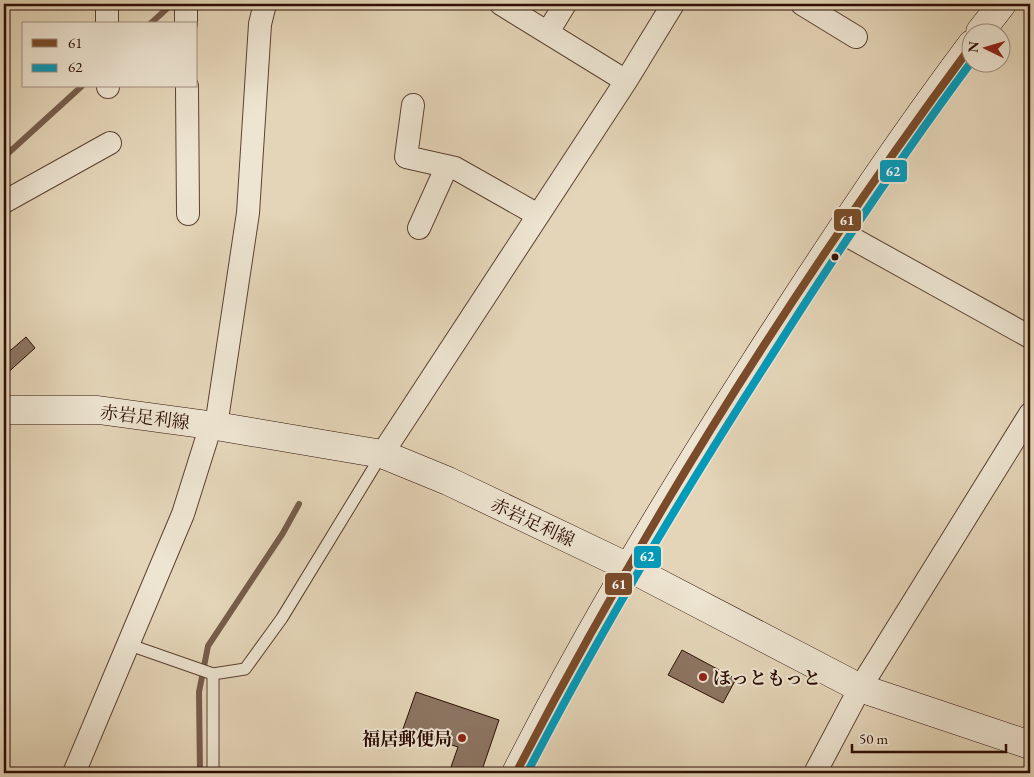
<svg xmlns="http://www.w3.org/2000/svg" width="1034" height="777" font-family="'EB Garamond','Noto Serif JP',serif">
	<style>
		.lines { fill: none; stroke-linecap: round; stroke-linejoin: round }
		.stream { stroke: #765d4b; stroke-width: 6 }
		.building { fill: #8c7562; stroke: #2d0e04 }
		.service-casing { stroke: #5b4031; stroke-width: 13 }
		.minor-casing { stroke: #5b4031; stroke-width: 24 }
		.secondary-casing { stroke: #2d0e04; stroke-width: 29 }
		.service { stroke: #ede4d1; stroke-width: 11 }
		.minor { stroke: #ede4d1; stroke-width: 22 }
		.secondary { stroke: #ede4d1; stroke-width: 28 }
		.bus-1-casing { stroke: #ede4d1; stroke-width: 11 }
		.bus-2-casing { stroke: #ede4d1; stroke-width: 11 }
		.bus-1 { stroke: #7a4b2a; stroke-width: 8 }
		.bus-2 { stroke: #049aba; stroke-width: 8 }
		.bus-dot { fill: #2d0e04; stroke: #ede4d1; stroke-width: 2 }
		.poi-dot { fill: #8f2418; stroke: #ede4d1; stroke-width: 2 }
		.labels { text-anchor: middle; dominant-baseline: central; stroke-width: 4; stroke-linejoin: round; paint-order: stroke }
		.street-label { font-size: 18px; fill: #2d0e04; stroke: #ede4d1 }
		.poi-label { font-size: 18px; font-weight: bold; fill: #2d0e04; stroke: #ede4d1; text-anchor: start }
		.line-badge { stroke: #ede4d1; stroke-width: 2 }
		.badge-label { font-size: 14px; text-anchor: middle; font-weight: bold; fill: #fff }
	</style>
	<rect width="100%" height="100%" fill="#e4d5b8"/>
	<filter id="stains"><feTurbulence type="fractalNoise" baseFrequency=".004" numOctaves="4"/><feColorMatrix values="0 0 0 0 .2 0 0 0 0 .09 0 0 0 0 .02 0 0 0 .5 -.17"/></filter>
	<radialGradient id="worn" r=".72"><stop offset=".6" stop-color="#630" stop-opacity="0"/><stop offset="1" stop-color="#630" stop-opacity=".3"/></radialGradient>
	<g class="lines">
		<path class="stream" d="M150,24L172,4
			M4,157L82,86
			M200,773L199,692L208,646L283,533L299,504"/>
	</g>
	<path class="building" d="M26,337L35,348L4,376V356Z
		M682,650L736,679L723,703L668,675Z
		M416,692L499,720L481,773H470L451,767L458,747L403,729Z"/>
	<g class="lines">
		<defs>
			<path id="service" d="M127,644L213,674L245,669L282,618L382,454
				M213,773V674"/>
			<path id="minor" d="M107,4V24
				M186,4V24
				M501,4L626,81
				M802,4L856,37
				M548,32L565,4
				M108,86V87
				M187,86L188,214
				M413,105L406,157L455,168L538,215
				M4,202L110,143
				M419,228L447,166
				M839,231L1030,337
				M216,426L248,213L260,24L265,4
				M382,454L626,81L673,4
				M74,773L183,514L211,425
				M815,773L860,688L1030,414"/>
			<path id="secondary" d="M980,32L1002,4
				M4,410H98L216,426L382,454L448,481L628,567L860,688L1030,745
				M516,773C586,634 666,501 750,370C821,259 893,149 972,44"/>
		</defs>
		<use href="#service" class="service-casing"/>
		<use href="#minor" class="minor-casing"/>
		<use href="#secondary" class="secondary-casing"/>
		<use href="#service" class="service"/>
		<use href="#minor" class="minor"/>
		<use href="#secondary" class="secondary"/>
		<defs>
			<path id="bus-1" d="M516,773C646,521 803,273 972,45"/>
			<path id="bus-2" d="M527,773C601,630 683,493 770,358C834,257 900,158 972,61"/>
		</defs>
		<use href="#bus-1" class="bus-1-casing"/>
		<use href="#bus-2" class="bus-2-casing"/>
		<use href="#bus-1" class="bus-1"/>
		<use href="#bus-2" class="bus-2"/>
	</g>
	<circle class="bus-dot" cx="835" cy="257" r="4.5"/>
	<g class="poi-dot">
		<circle cx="703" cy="677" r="5"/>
		<circle cx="462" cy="738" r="5"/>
	</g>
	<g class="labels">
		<g class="street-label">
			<text transform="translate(145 417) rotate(7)">赤岩足利線</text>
			<text transform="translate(533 522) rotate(25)">赤岩足利線</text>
		</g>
		<g class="poi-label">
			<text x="713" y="677">ほっともっと</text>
			<text x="452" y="738" text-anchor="end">福居郵便局</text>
		</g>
	</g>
	<g class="line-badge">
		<rect x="879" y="159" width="29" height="24" rx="5" fill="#049aba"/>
		<rect x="833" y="208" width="29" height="24" rx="5" fill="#7a4b2a"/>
		<rect x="633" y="545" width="29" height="24" rx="5" fill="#049aba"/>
		<rect x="604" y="572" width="29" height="24" rx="5" fill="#7a4b2a"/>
	</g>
	<g class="badge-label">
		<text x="893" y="176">62</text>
		<text x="847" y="225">61</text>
		<text x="647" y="561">62</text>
		<text x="619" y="589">61</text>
	</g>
	<rect width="1034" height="777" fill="none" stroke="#e4d5b8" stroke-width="20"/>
	<rect x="5" y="5" width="1024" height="767" fill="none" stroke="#2d0e04" stroke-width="2.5"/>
	<rect x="10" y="10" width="1014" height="757" fill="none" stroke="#2d0e04"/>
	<rect x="22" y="22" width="175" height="65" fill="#ede4d1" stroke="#a08e7f"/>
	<rect x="32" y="39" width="25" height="8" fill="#7a4b2a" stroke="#a08e7f"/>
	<text x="68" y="48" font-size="15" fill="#2d0e04">61</text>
	<rect x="32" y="64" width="25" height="8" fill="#049aba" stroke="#a08e7f"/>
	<text x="68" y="72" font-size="15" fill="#2d0e04">62</text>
	<g transform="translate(986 48) rotate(275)"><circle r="24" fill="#ede4d1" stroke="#a08e7f"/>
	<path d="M0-4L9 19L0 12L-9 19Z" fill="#8f2418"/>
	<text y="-8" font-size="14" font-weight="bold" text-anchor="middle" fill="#2d0e04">N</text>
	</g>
	<path d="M852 744v8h154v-8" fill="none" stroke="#2d0e04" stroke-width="2.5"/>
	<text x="859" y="744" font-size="15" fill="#2d0e04" stroke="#ede4d1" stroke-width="4" paint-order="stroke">50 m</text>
	<rect width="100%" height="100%" filter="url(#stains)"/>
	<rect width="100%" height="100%" fill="url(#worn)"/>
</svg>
